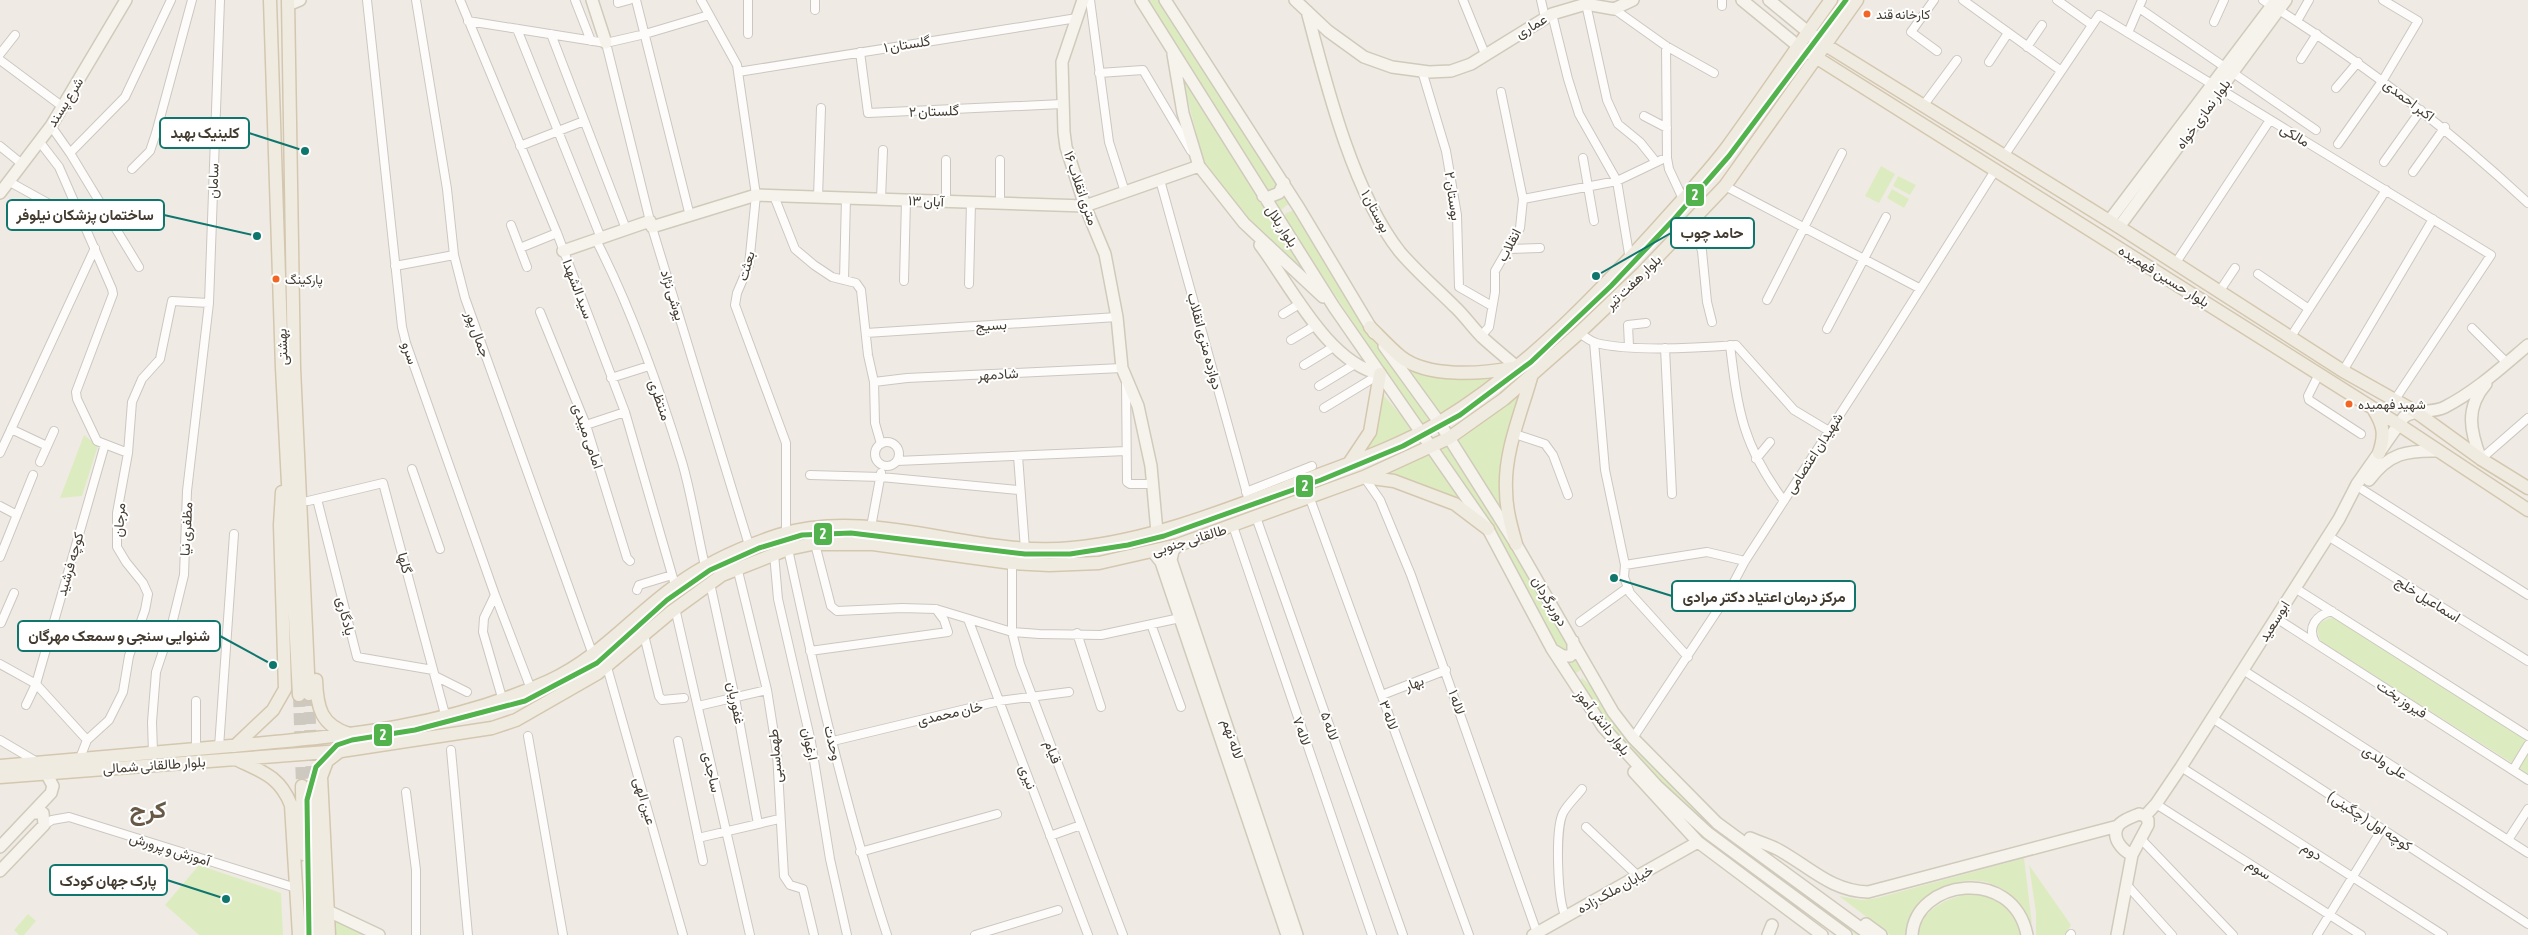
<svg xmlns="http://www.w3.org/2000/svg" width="2528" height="935" font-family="'Asap Condensed',Vazirmatn,sans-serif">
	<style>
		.green { fill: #ddecc0 }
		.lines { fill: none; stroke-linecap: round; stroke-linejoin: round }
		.primary-tunnel { stroke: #cdc8c0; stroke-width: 12; stroke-dasharray: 12 6; stroke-linecap: butt }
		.street-casing { stroke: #cbc7c0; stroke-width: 10 }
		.secondary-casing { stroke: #d0cabc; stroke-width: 14 }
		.primary-casing { stroke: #d4c7af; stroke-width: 15 }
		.street { stroke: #fdfcfb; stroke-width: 8 }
		.secondary { stroke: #f6f3ec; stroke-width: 11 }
		.primary { stroke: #f0ebe1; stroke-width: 12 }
		.metro-1-casing { stroke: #fff; stroke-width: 9 }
		.metro-1 { stroke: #52b24c; stroke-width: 5 }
		.bus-dot { fill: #f26522; stroke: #fff; stroke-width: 2 }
		.labels { text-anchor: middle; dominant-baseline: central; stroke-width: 4; stroke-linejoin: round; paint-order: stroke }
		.bus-label { font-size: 13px; fill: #443c31; stroke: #fff; text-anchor: start }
		.street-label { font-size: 14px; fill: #443c31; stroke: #fff }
		.town-label { font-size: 24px; font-weight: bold; fill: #685947; stroke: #fff }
		.leader { fill: none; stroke: #0f766e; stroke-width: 2 }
		.callout-dot { fill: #0f766e; stroke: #fff; stroke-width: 2 }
		.callout { fill: #fff; stroke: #0f766e; stroke-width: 2 }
		.callout-label { font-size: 15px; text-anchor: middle; font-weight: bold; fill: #443c31 }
		.line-badge { stroke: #fff; stroke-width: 2 }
		.badge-label { font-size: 14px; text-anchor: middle; font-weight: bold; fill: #fff }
	</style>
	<rect width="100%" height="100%" fill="#efebe4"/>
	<path class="green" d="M1145,0H1161L1277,181L1276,186L1272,190L1265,188Z
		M1179,66L1318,287L1247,220L1204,163Z
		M1881,166L1895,174L1879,203L1865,196Z
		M1898,176L1916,185L1910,195L1893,186Z
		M1892,189L1909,199L1904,208L1887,198Z
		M1283,191L1293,204L1287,205L1279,212L1271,200Z
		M1294,210L1380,349L1432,417L1422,426L1286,221L1284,217L1286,213Z
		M1396,357L1403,361L1504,373L1440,415Z
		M1525,384L1516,413L1506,518L1457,440Z
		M1379,390L1413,429L1360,453Z
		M84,435L98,446L82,496L60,498Z
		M1448,443L1568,641L1567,650L1558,649L1437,448Z
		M1429,451L1475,515L1371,473Z
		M2332,617L2526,740L2512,763L2320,641L2317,628L2319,623Z
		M1575,654L1582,669L1575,674L1563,659Z
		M1582,678L1590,685L1608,715L1627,738L1713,827L1863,935H1856L1709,828L1649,772L1604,722L1579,681Z
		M2528,753V774L2519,769Z
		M2024,858L2032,924C2022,907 2011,891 1992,884C1956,870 1911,899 1907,935H1890L1839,896L1862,900L1877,898Z
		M199,865L281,893L283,935H199L165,905Z
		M2029,865L2071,925L2065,935H2036V913Z
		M1972,893C1998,895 2015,910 2021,935H1916C1923,908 1947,898 1972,893Z
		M28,914L36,921L24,935H19L14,930Z
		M328,916L367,935H331Z"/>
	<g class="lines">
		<path class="primary-tunnel" d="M309,694L312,786
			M299,695L302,786"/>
		<defs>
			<path id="street" d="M367,0L402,327L406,343L495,595L531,689
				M416,0L447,189L454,255L465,298L593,655
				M460,0L557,233L625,412L675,585
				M575,0L591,41
				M618,0V3L629,0
				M636,0L690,216
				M701,0L737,65L756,195L749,265L737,293L735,305L786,443V533
				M815,0V10
				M1090,0L1109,142L1125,192
				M1463,0L1485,54
				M1541,0L1545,18
				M1722,0V6
				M1934,0L1911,32L1937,51
				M1963,0L2060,70
				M2057,0L2092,25
				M2263,0C2360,60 2444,125 2528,203
				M1586,4L1607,100L1618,124L1640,142L1656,162
				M2139,8L2316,130
				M1614,9L1666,46L1714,73
				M1552,14L1568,79L1579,114L1617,181L1630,260
				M468,21L606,43L645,34L709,15
				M2297,21L2309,0
				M2214,22L2224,0
				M517,29L601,238
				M2128,33L2142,0
				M551,34L626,229
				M748,34V0
				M606,43L650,221L749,545
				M1666,46L1667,158L1669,169L1683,199
				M2027,47L2042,25
				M860,52L868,113L1062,104
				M0,54L15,35
				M2301,59L2317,34
				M0,60L63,107
				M1989,62L2008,33
				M1422,71L1446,151L1457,215L1459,287L1492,306
				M738,72L1077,18
				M1099,73L1143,70L1191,151
				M2336,88L2358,62
				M1923,106L1957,60
				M1644,116L1667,128
				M51,126L70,153L139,267
				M39,141L59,167L112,289L113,294L76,392L77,399L97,441L128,453
				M2338,144L2383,80L2418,21L2383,0
				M0,146L22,164
				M520,146L584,121
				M70,153L125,97L171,0
				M2004,156L2099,15L2491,255L2394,401
				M1583,158L1594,221
				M946,160V201
				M1000,160V203
				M2384,162L2421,110
				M132,169L150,151L156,133L192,0
				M2413,172L2445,127
				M1160,180L1249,501
				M8,181L64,212
				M1725,186L1919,288
				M774,196L795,249L814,265L832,277L856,283L861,290L868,355L874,382L875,423L881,444
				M818,197L821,108
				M881,199L883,150
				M1523,199L1617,181L1661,160
				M1692,221L1702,251L1707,302L1712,322
				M511,225L527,267
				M596,240C632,310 659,387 682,462C692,496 697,532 705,566
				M520,248L557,233
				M1508,249L1540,248
				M2175,264L2270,120
				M395,266L454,255
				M2258,274L2309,309
				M844,280L846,198
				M904,281L906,200
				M969,284L971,202
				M2219,292L2235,268
				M1767,300L1842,153
				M540,312L586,425L627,558L630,561
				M1283,314L1301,303
				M2472,328L2507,363
				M1827,329L1886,217
				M866,333L1117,317
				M1579,333C1584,336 1590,341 1596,343C1633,352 1697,348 1736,345L1794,410L1829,431
				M1481,336L1489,327L1495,292V271L1520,228L1523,199L1501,92
				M2290,338L2386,190
				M1291,340L1316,325
				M1594,342L1605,470L1625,565L1624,577L1630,593L1688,657
				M1730,345C1738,412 1743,446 1784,501
				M1629,346L1628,325L1646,323
				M1665,348L1672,494
				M1304,365L1335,346
				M2343,371L2433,219
				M2319,374L2308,396L2309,400L2361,434
				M611,378L649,366
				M874,382L907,378L1122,368
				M1126,382L1127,482L1130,484H1152
				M1319,386L1355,364
				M1324,408L1380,374
				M586,425L625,412
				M11,429L47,446
				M1515,434L1545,444L1553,455L1568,495
				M875 454a12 12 0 1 1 24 0a12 12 0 1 1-24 0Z
				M0,453L95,248
				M1018,456L1025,549
				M1756,459L1770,442
				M2481,459L2528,418
				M897,461L1126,451
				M40,462L54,431
				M412,469L440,549
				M810,475L881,477L1019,490
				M1364,477L1380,500L1411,575L1537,933
				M2363,490L2528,595
				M1246,492L1312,466
				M1309,496L1469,935
				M317,499L357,657L433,670
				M308,501L383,483L446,718
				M0,506L17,515
				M1256,517L1403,935
				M1233,526L1372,935
				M871,527L881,473
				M2328,536L2528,661
				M815,544L831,606L837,611L902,608L936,609L1012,632L1039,634L1101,635L1180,618
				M788,549C816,679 846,809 887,935
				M774,554L778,599L811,742L830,859L847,935
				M0,557L33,475
				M1012,563V632L1020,664L1123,935
				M1625,565L1707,552L1745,561
				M737,567L767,690L777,753L784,876L790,885L803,889L814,935
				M710,583L735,698L758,824
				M2295,588L2528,736
				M637,590L639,585L672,575
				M495,595L484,618L483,632L503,701
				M675,608L750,935
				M2276,618L2528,780
				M968,619L1088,935
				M1580,622L1627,588
				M1,623L14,593
				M1151,624L1181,707
				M1077,633L1101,707
				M644,635L659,696L662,700L684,698
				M2315,642C2307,627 2316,615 2332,611
				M810,651L948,632L944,620L936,609
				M0,664L36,684L87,740
				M607,667L683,935
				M2243,670L2528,853
				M435,676L467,692
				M1382,695L1446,670
				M26,705L36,684L105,444
				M698,706L767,690
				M2212,718L2528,924
				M528,736L563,935
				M1633,738L1725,599L1745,561L1883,348L1996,169
				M0,740L37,762
				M678,741L703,861
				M833,741L999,701L1069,692
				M219,747L234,534
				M196,749V701
				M451,750L468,935
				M153,753L152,722L156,672L172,624L184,575L187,491L209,303L220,0
				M80,758L87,740L109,720L123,692L129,656L145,610L148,594L143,583L126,562L117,547V513L128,453L132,402L142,379L160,359L172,301L209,303
				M2181,767L2443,935
				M2513,770L2528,745
				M406,792L416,870V935
				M2156,804L2361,935
				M44,825L52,820L69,817L296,888
				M1586,827L1638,876
				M1050,836L1081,825
				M698,838L779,819
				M2140,838L2233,935
				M2508,840L2528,809
				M860,852L997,814
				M2126,884L2172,935
				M1566,917C1557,901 1555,829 1563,813C1567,805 1576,797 1582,789
				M975,935L1058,910
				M2070,935L2071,934
				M2317,935L2382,829"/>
			<path id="secondary" d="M592,0L606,43
				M1083,0L1062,62L1064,132L1066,147L1085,206L1105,254L1117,317L1122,368L1138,406L1151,466L1157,532
				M1141,0L1334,307L1488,529L1552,649L1603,727L1657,786L1708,833L1846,935
				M1165,0L1299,208L1374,333
				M1295,0L1328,31L1364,57L1392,67L1429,72L1451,71L1471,64L1552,14L1586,4L1614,9L1633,0
				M1742,0L1798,46
				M1769,0L1808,32
				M288,5L300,0
				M1307,11C1326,84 1353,193 1400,252C1417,272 1436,288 1454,306C1464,315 1472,327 1482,337C1493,347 1505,357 1517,367
				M1173,54L1183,113L1199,166L1244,223L1323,297
				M0,193L51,126L126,0
				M1263,196L1269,197L1279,193L1284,183
				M2109,221L2276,0
				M652,227L756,195L1085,206L1199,166
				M2119,227L2286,0
				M1260,245C1291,286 1328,363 1380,374
				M563,251L650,221
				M1384,346L1439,422L1516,544L1613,712L1633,738L1717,823L1870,935
				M2481,459C2470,431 2465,408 2486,384
				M2369,480C2389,453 2407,450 2439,451
				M1178,545L1173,551L1171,560L1297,935
				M1153,552L1161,562L1287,935
				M1553,650L1563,656H1570L1573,653V641
				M1634,772L1698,842L1822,935
				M2139,814L2145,816L2148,820V825L2132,855C2122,850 2111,838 2118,826C2122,820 2132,817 2139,814Z
				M2145,816L2156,804L2181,767L2339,519L2357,484L2404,417C2416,408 2432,414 2445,407C2476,391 2502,367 2528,345
				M1750,838C1759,842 1770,845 1779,850C1810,867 1831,891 1868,892L2118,826
				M0,847L51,793L53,786L46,773
				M0,871L44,825L43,813H33
				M326,910L379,935
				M1866,924L1881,935
				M1533,935L1698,842
				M1768,935L1772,925
				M1912,935C1915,880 2013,865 2027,935
				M2117,935L2132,855"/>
			<path id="primary" d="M270,0L282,368L299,695
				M288,0L294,368L309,694
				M1808,32L1824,44L2119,227L2343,371L2416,412L2481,459L2528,488
				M1798,46L2398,424L2528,510
				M1370,327C1380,337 1390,348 1401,357C1428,378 1481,374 1512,368
				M2374,410C2384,426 2385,435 2379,453
				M1350,462L1370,432L1380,374
				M1364,477L1394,481L1455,504L1488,529
				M1516,544C1511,526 1506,509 1506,490C1504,451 1522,411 1532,374
				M316,680C317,708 321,725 349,734
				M235,746L273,710L285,689L280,525L282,492
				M238,760C263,772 280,777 291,805L299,935
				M0,766C77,760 154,753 231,746C343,736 445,728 549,681C599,658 632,617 675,586C706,563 742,547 779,535C875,506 974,558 1072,548C1145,541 1216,514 1284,488C1335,468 1393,450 1440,422C1524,371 1593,299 1659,226C1682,200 1707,174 1728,146C1763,98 1796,48 1831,0
				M0,777L341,751L492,728L516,720L598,673L671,612L722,575L788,549L812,544H873L1012,563L1049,565L1099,563L1178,545L1364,477L1449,438L1504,399L1579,333L1643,272L1725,186L1857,0
				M302,786L303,854
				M312,786L317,935
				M329,935L321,777L327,761L340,751"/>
		</defs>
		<use href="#street" class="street-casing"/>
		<use href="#secondary" class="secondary-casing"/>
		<use href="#primary" class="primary-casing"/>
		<use href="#street" class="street"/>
		<use href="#secondary" class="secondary"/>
		<use href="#primary" class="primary"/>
		<defs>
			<path id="metro-1" d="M309,935L307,800L316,767L337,745L352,740L415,730L525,701L597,663L667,600L710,570L759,548L802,535L851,533L1025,554H1070L1128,545L1164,536L1321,480L1403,446L1460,415L1531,362L1611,286L1676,217L1729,156L1846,0"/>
		</defs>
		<use href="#metro-1" class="metro-1-casing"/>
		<use href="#metro-1" class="metro-1"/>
	</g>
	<g class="bus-dot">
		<circle cx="1867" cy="14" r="4.5"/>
		<circle cx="276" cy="279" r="4.5"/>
		<circle cx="2349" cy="404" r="4.5"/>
	</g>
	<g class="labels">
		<g class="bus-label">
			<text x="1876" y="14">کارخانه قند</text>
			<text x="285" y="279">پارکینگ</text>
			<text x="2358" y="404">شهید فهمیده</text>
		</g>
		<g class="street-label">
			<text transform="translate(1531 26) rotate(-30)">عماری</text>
			<text transform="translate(907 44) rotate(-9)">گلستان ۱</text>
			<text transform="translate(2409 100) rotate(37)">اکبر احمدی</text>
			<text transform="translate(65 102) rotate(-58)">شرع پسند</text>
			<text transform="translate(934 111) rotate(-2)">گلستان ۲</text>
			<text transform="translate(2203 114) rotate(-54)">بلوار نمازی خواه</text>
			<text transform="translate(2295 135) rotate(31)">مالکی</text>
			<text transform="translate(213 181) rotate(-88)">سامان</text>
			<text transform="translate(1081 188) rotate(71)">۱۶ متری انقلاب</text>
			<text transform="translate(1453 196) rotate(82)">بوستان ۲</text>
			<text transform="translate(926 201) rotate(2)">۱۳ آبان</text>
			<text transform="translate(1376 211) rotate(62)">بوستان ۱</text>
			<text transform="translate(1282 226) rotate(57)">بلوار بلال</text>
			<text transform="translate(1509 245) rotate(-62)">انقلاب</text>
			<text transform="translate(746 266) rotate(-74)">بعثت</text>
			<text transform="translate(2164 276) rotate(32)">بلوار حسین فهمیده</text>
			<text transform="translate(1633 282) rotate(-44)">بلوار هفت تیر</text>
			<text transform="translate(578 289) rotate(69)">سید الشهدا</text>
			<text transform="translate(673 295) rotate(73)">یوشی نژاد</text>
			<text transform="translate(991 325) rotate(-4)">بسیج</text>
			<text transform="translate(478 334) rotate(70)">جمال پور</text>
			<text transform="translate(1205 341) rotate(75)">دوازده متری انقلاب</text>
			<text transform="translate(282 347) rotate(-92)">بهشتى</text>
			<text transform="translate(410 353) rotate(72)">سرو</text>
			<text transform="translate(998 374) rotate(-3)">شادمهر</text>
			<text transform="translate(660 400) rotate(71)">منتظری</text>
			<text transform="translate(588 436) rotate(71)">امامی میبدی</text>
			<text transform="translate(1814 453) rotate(-57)">شهیدان اعتصامی</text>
			<text transform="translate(119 520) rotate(-86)">مرجان</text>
			<text transform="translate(186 529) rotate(-87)">مظفری نیا</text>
			<text transform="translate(1189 540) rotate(-17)">طالقانی جنوبی</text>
			<text transform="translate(405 563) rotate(75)">گلها</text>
			<text transform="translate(70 564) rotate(-74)">كوچه فرشيد</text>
			<text transform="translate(2428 599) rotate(32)">اسماعیل خلج</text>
			<text transform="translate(1550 601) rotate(59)">دوربرگردان</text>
			<text transform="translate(346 616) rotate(76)">یادگاری</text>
			<text transform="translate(2274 621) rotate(-58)">ابوسعید</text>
			<text transform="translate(1414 683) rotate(-21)">بهار</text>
			<text transform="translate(2402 699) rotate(33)">فیروز بخت</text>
			<text transform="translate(1457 702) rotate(71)">لاله ۱</text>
			<text transform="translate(736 703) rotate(79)">غفوریان</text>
			<text transform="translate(950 713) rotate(-13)">خان محمدی</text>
			<text transform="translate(1389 715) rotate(70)">لاله ۳</text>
			<text transform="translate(1603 722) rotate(52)">بلوار دانش آموز</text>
			<text transform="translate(1330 726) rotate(71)">لاله ۵</text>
			<text transform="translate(1302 731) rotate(71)">لاله ۷</text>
			<text transform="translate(1233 739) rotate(72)">لاله نهم</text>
			<text transform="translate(833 743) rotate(76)">وحدت</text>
			<text transform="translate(810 744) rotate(79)">ارغوان</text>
			<text transform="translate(1053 752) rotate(69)">قیام</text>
			<text transform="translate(775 756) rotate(-95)">طهماسبی</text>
			<text transform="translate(2385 762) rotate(33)">علی ولدی</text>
			<text transform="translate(154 765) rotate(-4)">بلوار طالقانی شمالی</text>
			<text transform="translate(712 772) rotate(77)">ساجدی</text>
			<text transform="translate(1028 777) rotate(69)">نیری</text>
			<text transform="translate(645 801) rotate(74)">عین الهی</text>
			<text transform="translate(2370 821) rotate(33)">کوچه اول ( چگینی )</text>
			<text transform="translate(170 849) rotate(17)">آموزش و پرورش</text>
			<text transform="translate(2312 851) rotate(33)">دوم</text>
			<text transform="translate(2259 869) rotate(32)">سوم</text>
			<text transform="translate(1615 889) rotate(-29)">خیابان ملک زاده</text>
		</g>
		<g class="town-label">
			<text x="148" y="809">کرج</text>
		</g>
	</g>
	<path class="leader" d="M305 151L249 133M257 236L164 215M1596 276L1671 233M1614 578L1672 596M273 665L220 636M226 899L167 880"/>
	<g class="callout-dot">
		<circle cx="305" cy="151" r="5"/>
		<circle cx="257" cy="236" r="5"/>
		<circle cx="1596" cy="276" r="5"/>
		<circle cx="1614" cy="578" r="5"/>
		<circle cx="273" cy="665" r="5"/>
		<circle cx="226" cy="899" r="5"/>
	</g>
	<g class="callout">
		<rect x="160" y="118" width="89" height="30" rx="5"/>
		<rect x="7" y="200" width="157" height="30" rx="5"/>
		<rect x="1671" y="218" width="83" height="30" rx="5"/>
		<rect x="1672" y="581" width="183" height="30" rx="5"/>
		<rect x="18" y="621" width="202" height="30" rx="5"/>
		<rect x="50" y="865" width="117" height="30" rx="5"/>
	</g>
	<g class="callout-label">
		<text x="205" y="138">کلینیک بهبد</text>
		<text x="85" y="220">ساختمان پزشکان نیلوفر</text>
		<text x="1712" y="238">حامد چوب</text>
		<text x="1764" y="602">مرکز درمان اعتیاد دکتر مرادی</text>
		<text x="119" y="641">شنوایی سنجی و سمعک مهرگان</text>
		<text x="108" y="886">پارک جهان کودک</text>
	</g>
	<g class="line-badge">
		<rect x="1685" y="183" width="20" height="24" rx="5" fill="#52b24c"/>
		<rect x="1295" y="474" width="19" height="24" rx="5" fill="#52b24c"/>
		<rect x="813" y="522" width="20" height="24" rx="5" fill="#52b24c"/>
		<rect x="373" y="723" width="20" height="24" rx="5" fill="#52b24c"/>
	</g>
	<g class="badge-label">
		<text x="1695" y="200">2</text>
		<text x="1305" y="491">2</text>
		<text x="823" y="539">2</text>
		<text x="383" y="740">2</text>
	</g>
</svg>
